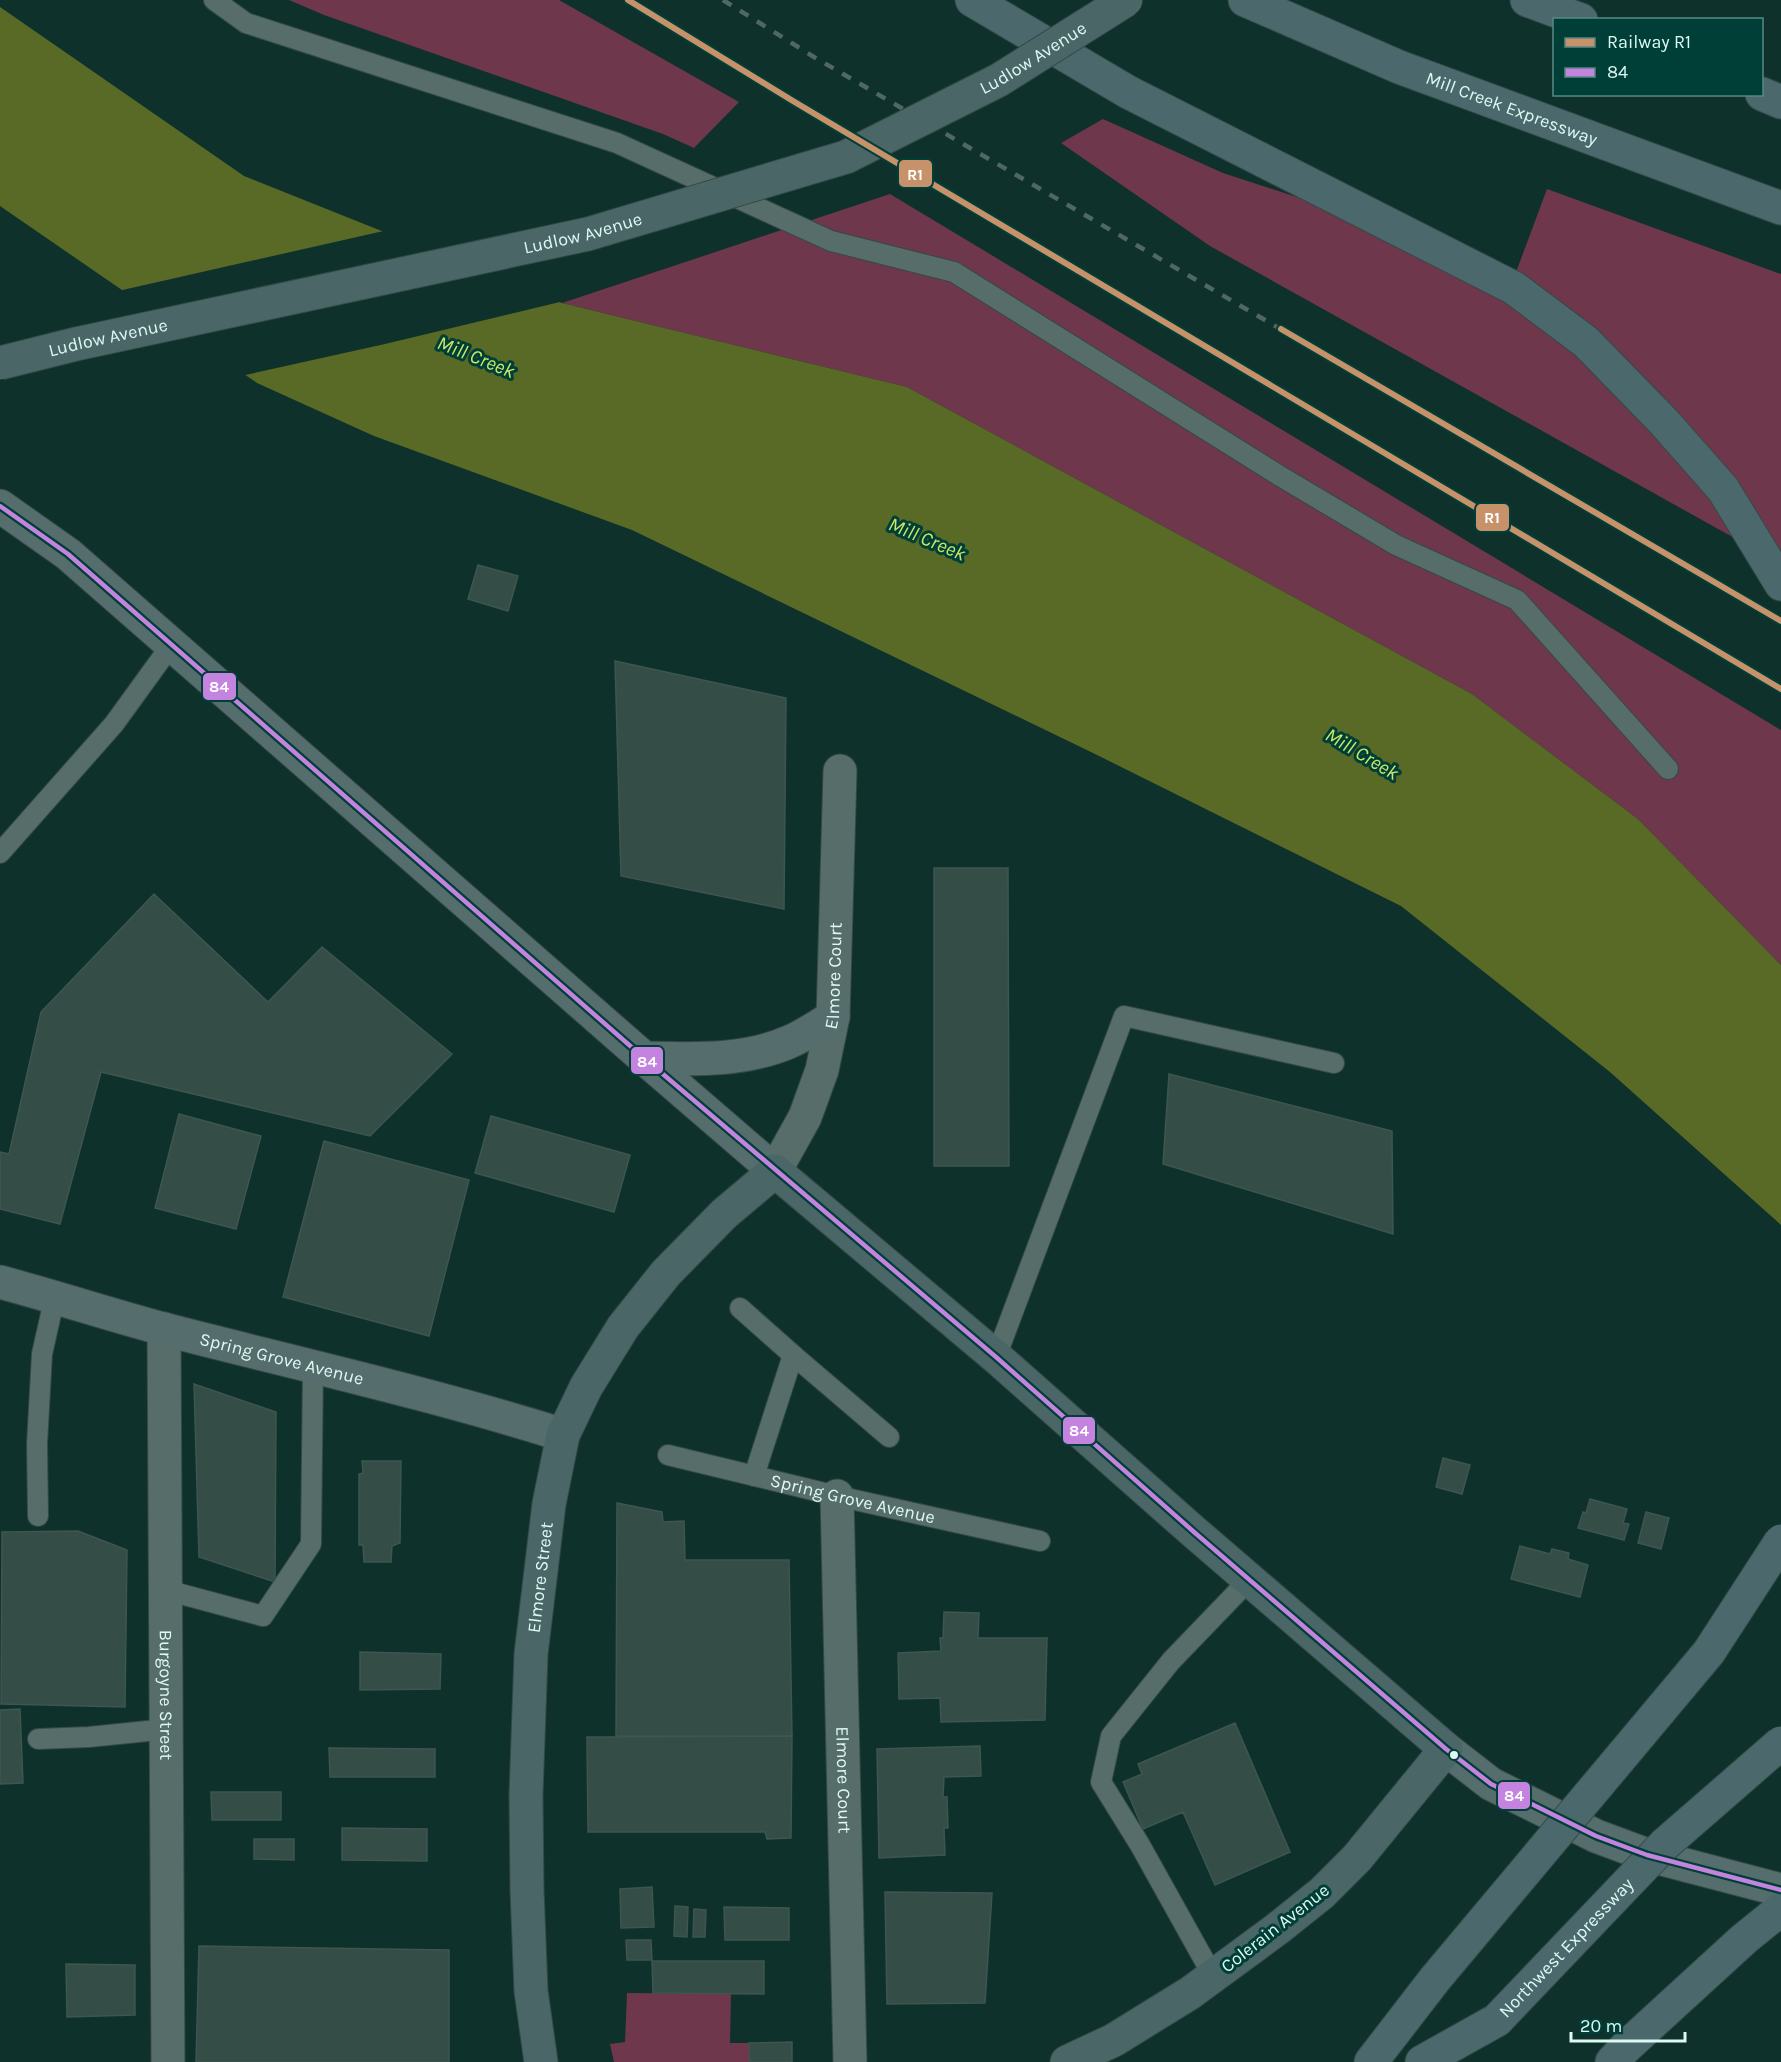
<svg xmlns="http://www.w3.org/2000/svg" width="1781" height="2062" font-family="Karla,sans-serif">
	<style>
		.green { fill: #6f374b }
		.water { fill: #596a27 }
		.pier { fill: #0e312c }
		.building { fill: #354d47; stroke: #3d564f; stroke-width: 1.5 }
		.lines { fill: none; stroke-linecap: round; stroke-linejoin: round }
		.lane-casing { stroke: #334a46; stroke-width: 22 }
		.street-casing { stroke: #334a46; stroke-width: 35 }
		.secondary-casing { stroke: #334a46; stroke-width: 35 }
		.primary-casing { stroke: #334a46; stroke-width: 35 }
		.highway-casing { stroke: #334a46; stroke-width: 35 }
		.lane { stroke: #576d69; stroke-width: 20 }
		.street { stroke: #576d69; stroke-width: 33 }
		.secondary { stroke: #556d6c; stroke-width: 33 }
		.primary { stroke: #4a6667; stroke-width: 33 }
		.highway { stroke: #4b686c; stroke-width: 33 }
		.rail { stroke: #4f6863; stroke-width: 4.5; stroke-dasharray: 10 10; stroke-linecap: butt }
		.primary-bridge-casing { stroke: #334a46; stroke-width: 35; stroke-linecap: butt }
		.highway-bridge-casing { stroke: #334a46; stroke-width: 35; stroke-linecap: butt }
		.primary-bridge { stroke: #4a6667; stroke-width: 33 }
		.highway-bridge { stroke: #4b686c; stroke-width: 33 }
		.bus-1-casing { stroke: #003f37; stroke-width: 9 }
		.bus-1 { stroke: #c483df; stroke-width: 4.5 }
		.rail-1-casing { stroke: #003f37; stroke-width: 10 }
		.rail-1 { stroke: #c7916a; stroke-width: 6 }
		.bus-dot { fill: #ddf9f3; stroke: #003f37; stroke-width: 2 }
		.labels { text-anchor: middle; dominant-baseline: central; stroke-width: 6; stroke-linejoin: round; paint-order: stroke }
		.street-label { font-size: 18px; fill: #ddf9f3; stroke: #003f37 }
		.water-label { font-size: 20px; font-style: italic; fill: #cae768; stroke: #003f37 }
		.line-badge { stroke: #003f37; stroke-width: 2 }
		.badge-label { font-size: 16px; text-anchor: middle; font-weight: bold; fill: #fff }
	</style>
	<rect width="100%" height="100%" fill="#0e312c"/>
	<path class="green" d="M289,0H559L739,102L694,148L663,134L324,15Z
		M1103,119L1223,173L1416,236L1509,291L1547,189L1781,274V564L1210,246L1061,143Z
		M890,194L1781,730V965L1638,819L1472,694L907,387L562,303Z
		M627,1993L731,1994L730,2043H749L750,2062H614L610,2044L625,2042Z"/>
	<path class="water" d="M0,7L244,176L562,303L907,387L1472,694L1638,819L1781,965V1225L1610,1072L1401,906L1093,753L632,530L374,436L257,383L0,206Z"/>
	<path class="pier" d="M388,230L564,301L385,344L241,376L118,291Z"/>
	<path class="building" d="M478,565L518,576L508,611L468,599Z
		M615,661L786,698L784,909L621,876Z
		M934,868H1008L1009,1166H934Z
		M154,894L268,1002L322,947L452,1054L370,1136L101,1072L60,1224L0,1209V1152L9,1154L41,1012Z
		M1169,1074L1392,1131L1393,1234L1163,1164Z
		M179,1114L261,1136L236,1229L155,1208Z
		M491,1116L630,1155L614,1212L475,1173Z
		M324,1141L469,1180L429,1336L283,1297Z
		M194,1384L276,1412L275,1582L199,1557Z
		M1443,1458L1470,1465L1462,1494L1436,1487Z
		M362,1461H401L400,1543L392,1546L391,1562H364L363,1545H359V1474L363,1473Z
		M1590,1499L1627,1509L1623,1523L1629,1524L1624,1540L1578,1528L1583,1512L1586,1513Z
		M617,1503L662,1512L663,1522L684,1521L685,1560H789L792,1736H616Z
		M1646,1512L1669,1518L1661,1549L1638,1543Z
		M78,1531L127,1550L125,1707L1,1704L2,1532Z
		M1520,1546L1550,1554L1552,1549L1569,1553L1568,1559L1588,1565L1580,1597L1511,1579Z
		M944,1612L979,1613L978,1638H1047L1045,1720L941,1722L940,1698L899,1699L898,1653L941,1651L940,1638H943Z
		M360,1652L441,1654L440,1689L360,1690Z
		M20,1709L23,1783L0,1784V1710Z
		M1235,1723L1290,1852L1215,1885L1183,1812L1143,1829L1123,1782L1142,1774L1138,1764Z
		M792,1736L791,1838L767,1839L765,1832H588L587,1737Z
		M980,1746L981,1776L944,1777L943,1797H947L948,1828H944L945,1855L879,1858L877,1749Z
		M329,1748L435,1749V1777H330Z
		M211,1792H281V1820H212Z
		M342,1828L427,1829V1861L342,1860Z
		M254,1839H294V1860L254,1859Z
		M652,1887L654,1927L621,1928L620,1889Z
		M885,1892L992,1893L985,2003L887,2004Z
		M675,1906L688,1907L687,1937L674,1936Z
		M724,1907L789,1908V1940H725Z
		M694,1909L706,1910L705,1937H693Z
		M626,1940H651L652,1960H627Z
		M199,1946L449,1950V2062H196Z
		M652,1961H764V1994L653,1993Z
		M66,1964L135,1965V2015L67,2017Z
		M792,2042V2062H750L749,2043Z"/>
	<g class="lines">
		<defs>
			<g id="lane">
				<path d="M214,0L246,23L617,143L831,241L954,272L1280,476L1396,545L1517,600L1668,769"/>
				<path d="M0,853L114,724L172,644"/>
				<path d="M740,1308L793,1355L754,1476"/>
				<path d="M793,1355L889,1437"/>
				<path d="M996,1357L1124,1016L1334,1063"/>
				<path id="s1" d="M668,1455L837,1496L1040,1541"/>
				<path d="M38,1516L37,1444L42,1354L55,1296"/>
				<path d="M166,1590L263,1616L311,1544L313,1366"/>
				<path d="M38,1739L89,1737L167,1729"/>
				<path d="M1213,1976L1140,1845L1101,1782L1111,1736L1171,1661L1249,1580"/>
			</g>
			<g id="street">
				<path id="s2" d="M775,1171L805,1117L822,1070L833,1017L840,771"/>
				<path id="s3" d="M164,1329L168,2062"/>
				<path id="s4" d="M837,1496L850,2062"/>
			</g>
			<g id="secondary">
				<path d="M0,506L68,554L644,1058L775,1171"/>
				<path d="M644,1058C692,1059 743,1062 789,1042C804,1036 818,1026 833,1017"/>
				<path id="s5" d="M0,1282C56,1297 111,1315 167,1330C299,1364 433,1394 563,1435"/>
				<path d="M1446,1749L1491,1784L1596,1836L1647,1855L1781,1890"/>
			</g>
			<g id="primary">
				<path id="s6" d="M541,2062L531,1991L527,1890L526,1795L531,1654L549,1504L563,1435L586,1387L623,1327L666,1273L724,1214L775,1171L996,1357L1194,1532L1446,1749L1357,1858L1322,1893L1277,1929L1190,1993L1114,2040L1067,2062"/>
			</g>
			<g id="highway">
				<path d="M972,0L1128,92L1514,288L1586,342L1664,422L1723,489L1781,584"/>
				<path id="s7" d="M1245,0L1399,67L1781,208"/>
				<path d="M1527,0L1581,20"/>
				<path d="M1762,94L1781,102"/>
				<path d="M1371,2062L1435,1979"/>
				<path d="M1422,2062L1497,2020"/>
				<path d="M1612,2062L1626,2047L1744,1939L1781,1909"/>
			</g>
		</defs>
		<use href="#lane" class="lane-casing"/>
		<use href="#street" class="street-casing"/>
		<use href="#secondary" class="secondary-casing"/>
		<use href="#primary" class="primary-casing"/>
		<use href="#highway" class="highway-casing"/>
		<use href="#lane" class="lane"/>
		<use href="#street" class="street"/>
		<use href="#secondary" class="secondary"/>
		<use href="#primary" class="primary"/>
		<use href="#highway" class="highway"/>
		<path class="rail" d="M723,0L814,57L1781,621"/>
		<defs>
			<g id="primary-bridge">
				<path id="s8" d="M0,363L76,344L588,234L846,157L999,80L1126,0"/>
			</g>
			<g id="highway-bridge">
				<path d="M1435,1979L1709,1652L1781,1541"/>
				<path id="s9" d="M1497,2020L1665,1844L1781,1743"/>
			</g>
		</defs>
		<use href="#primary-bridge" class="primary-bridge-casing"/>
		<use href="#highway-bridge" class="highway-bridge-casing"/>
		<use href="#primary-bridge" class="primary-bridge"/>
		<use href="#highway-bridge" class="highway-bridge"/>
		<defs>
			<path id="bus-1" d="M0,506L68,554L644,1058L996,1357L1194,1532L1446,1749L1491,1784L1596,1836L1647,1855L1781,1890"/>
		</defs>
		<use href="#bus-1" class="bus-1-casing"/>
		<use href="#bus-1" class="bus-1"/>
		<defs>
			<path id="rail-1" d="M628,0L793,101L1781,689
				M1281,329L1781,621"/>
		</defs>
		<use href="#rail-1" class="rail-1-casing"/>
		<use href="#rail-1" class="rail-1"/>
	</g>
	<circle class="bus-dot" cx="1454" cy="1755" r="5"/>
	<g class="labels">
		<g class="street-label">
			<text stroke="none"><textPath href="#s8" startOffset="1083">Ludlow Avenue</textPath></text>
			<text stroke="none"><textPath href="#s7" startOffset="288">Mill Creek Expressway</textPath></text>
			<text stroke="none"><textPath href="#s8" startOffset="597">Ludlow Avenue</textPath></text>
			<text stroke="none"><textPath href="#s8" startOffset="111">Ludlow Avenue</textPath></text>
			<text stroke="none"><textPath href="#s2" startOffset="207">Elmore Court</textPath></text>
			<text stroke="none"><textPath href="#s5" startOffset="292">Spring Grove Avenue</textPath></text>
			<text stroke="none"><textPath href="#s1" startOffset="190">Spring Grove Avenue</textPath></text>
			<text stroke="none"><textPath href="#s6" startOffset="486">Elmore Street</textPath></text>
			<text stroke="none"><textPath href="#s3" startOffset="366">Burgoyne Street</textPath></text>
			<text stroke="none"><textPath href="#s4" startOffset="284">Elmore Court</textPath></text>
			<text transform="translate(1275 1928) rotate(-38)">Colerain Avenue</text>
			<text stroke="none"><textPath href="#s9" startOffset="100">Northwest Expressway</textPath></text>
		</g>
		<g class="water-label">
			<text transform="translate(476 357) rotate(22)">Mill Creek</text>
			<text transform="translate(927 539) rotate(23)">Mill Creek</text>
			<text transform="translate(1362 754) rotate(31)">Mill Creek</text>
		</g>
	</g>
	<g class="line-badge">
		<rect x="898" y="159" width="35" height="29" rx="6" fill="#c7916a"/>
		<rect x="1475" y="503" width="35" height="29" rx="6" fill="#c7916a"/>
		<rect x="202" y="672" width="35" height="29" rx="6" fill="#c483df"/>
		<rect x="630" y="1046" width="34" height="29" rx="6" fill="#c483df"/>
		<rect x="1062" y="1416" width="34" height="29" rx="6" fill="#c483df"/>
		<rect x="1497" y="1781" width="34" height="29" rx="6" fill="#c483df"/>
	</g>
	<g class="badge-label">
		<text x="915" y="180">R1</text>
		<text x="1492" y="523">R1</text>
		<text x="219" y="692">84</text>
		<text x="647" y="1067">84</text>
		<text x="1079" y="1436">84</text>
		<text x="1514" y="1801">84</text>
	</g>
	<rect x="1553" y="18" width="210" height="78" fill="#003f37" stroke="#588982" stroke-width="1.5"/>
	<rect x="1565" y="38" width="30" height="9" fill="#c7916a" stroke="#588982" stroke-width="1.5"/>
	<text x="1607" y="48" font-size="18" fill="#ddf9f3">Railway R1</text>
	<rect x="1565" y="68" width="30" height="9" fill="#c483df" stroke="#588982" stroke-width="1.5"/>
	<text x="1607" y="78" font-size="18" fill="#ddf9f3">84</text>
	<path d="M1571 2032v9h114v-9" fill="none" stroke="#ddf9f3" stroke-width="3"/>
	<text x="1580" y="2032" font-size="18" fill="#ddf9f3" stroke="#003f37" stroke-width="4.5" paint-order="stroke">20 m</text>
</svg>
